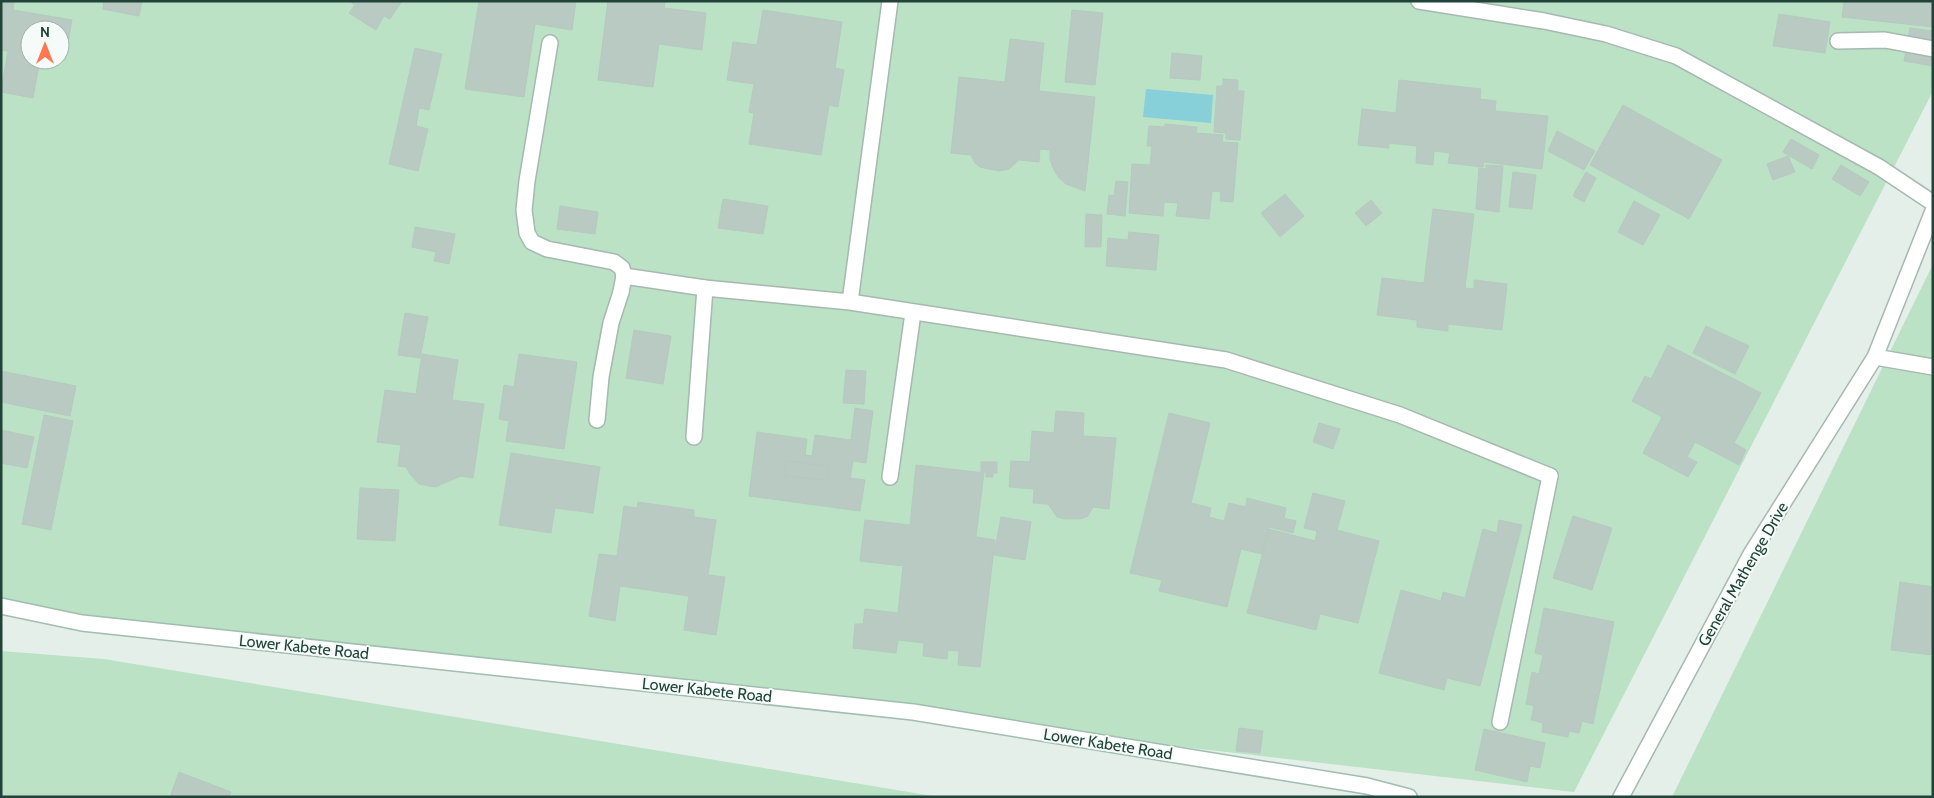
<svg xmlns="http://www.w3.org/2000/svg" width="1934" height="798" font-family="Cabin,sans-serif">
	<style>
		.green { fill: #bbe2c4; fill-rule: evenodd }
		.water { fill: #87cfd9 }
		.building { fill: #b9cac2; stroke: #b5c9c0; fill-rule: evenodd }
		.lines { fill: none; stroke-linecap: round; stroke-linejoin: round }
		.service-casing { stroke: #a6b8b1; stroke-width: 18 }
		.minor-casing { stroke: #a6b8b1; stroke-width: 18 }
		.secondary-casing { stroke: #a1bcb1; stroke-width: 18 }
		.service { stroke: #fff; stroke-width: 15 }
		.minor { stroke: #fff; stroke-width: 15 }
		.secondary { stroke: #fff; stroke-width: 15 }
		.labels { text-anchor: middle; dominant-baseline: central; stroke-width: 4; stroke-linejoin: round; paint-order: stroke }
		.street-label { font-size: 16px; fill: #214339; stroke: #f5fbf8 }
	</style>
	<rect width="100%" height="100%" fill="#e4efea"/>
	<path class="green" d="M1,1H1933V91L1574,792L1,611ZM30,30H60V60H30Z
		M1933,264V797H1672Z
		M1,651L104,659L939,797H1Z"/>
	<path class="water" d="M1146,89L1213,95L1211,123L1143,117Z"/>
	<path class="building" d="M1,1H14L13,10L72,20L65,60H60V30H30V60H40L33,98L1,92L8,51L1,50Z
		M104,1H142L139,16L103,9Z
		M349,1H402L390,19L384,16L376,30L349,13L355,5Z
		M479,1H576L572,30L535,24L524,97L465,89Z
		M608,1H665L664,8L706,13L702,50L659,44L653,87L598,80Z
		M1844,1H1933V27L1842,17Z
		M763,10L842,22L835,68L844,70L838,107L829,105L821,155L749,144L754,113L749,112L754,84L727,80L733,42L757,45Z
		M1072,10L1103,13L1095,85L1065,82Z
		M1779,14L1830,22L1825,53L1773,46Z
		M1910,28L1933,31V66L1904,61Z
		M1010,39L1044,43L1039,91L1095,97L1085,191L1066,184L1059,178L1054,170L1050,159V150L1040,149L1039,162L1019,160L1009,169L999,171L980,167L975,163L971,155L951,153L959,77L1005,82Z
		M415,48L442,54L429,110L419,108L416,126L428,129L418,171L389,164Z
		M1172,53L1202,56L1200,80L1170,78Z
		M1223,79L1238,80V91H1244L1240,140L1226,139V133L1214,132L1217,86H1223Z
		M1399,80L1481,89L1480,99L1496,101L1495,111L1548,116L1542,169L1484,162L1483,167L1448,163L1450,153L1434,151L1433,165L1416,163L1417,146L1389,143V148L1358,145L1362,109L1396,113Z
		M1623,105L1722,160L1689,219L1590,165Z
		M1165,124L1197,127L1196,133L1223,135L1222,142L1238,143L1233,202L1220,201L1221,192L1212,191L1209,219L1176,216L1178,203L1164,202L1163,216L1129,213L1132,164L1150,165L1152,146H1147L1149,126L1165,127Z
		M1557,131L1595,151L1584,170L1548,151Z
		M1791,139L1819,155L1812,169L1783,152Z
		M1788,156L1795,172L1773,180L1767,164Z
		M1486,165L1503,166L1499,212L1476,209L1479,168L1486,169Z
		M1841,165L1869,182L1860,196L1832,179Z
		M1513,172L1536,175L1532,209L1509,207Z
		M1586,172L1596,178L1584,202L1573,196Z
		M1116,181L1128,182L1125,216L1107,214L1109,195L1114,196Z
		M1285,194L1304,216L1280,237L1261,213Z
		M723,199L768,206L763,234L718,228Z
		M1371,200L1382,213L1366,226L1355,213Z
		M1634,201L1660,215L1643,245L1618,232Z
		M560,206L598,212L595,234L557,229Z
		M1433,209L1474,214L1465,288L1474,289V280L1507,284L1502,330L1448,324V331L1417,327V320L1377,315L1382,278L1424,283Z
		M1086,214L1102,215L1101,247H1085Z
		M415,227L455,234L449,264L434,261L436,252L412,247Z
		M1129,232L1159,235L1156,270L1106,266L1108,238L1128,240Z
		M405,313L428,317L420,358L398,355Z
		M1706,326L1749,346L1735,374L1693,353Z
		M634,330L671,336L663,384L626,378Z
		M1668,345L1761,393L1734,443L1746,450L1739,465L1695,442L1687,457L1697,462L1688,477L1643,453L1662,417L1632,401L1645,376L1651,379Z
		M422,354L458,360L452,400L484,404L473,478L461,476L435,487L419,484L410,474L406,467L398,466L401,445L377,442L385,390L416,394Z
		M519,354L577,362L564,449L506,441L509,421L499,419L504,385L514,387Z
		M846,370L866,371L864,404L843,403Z
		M1,371L76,386L70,416L1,402Z
		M855,408L873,411L866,463L853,461L850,478L865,480L860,511L749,496L757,432L807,439L805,455L812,456L815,435L851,440ZM786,461L829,466L827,480L784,476Z
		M1056,411L1084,413L1083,436L1116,438L1109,509L1093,507L1088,516L1080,519H1065L1057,517L1048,504L1033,503L1034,489L1009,487L1011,461L1030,462L1032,431L1054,433Z
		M1169,413L1210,423L1191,503L1211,508L1209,517L1224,521L1229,503L1246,507L1247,498L1286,508L1284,518L1296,521L1293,533L1269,527L1262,554L1241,549L1227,607L1159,591L1162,580L1130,573Z
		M44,415L73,421L51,530L22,524Z
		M1319,423L1340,429L1333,449L1313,442Z
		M1,430L34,437L27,468L1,463Z
		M511,453L600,467L593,513L555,508L551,533L499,525Z
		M786,461L829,466L827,480L784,476Z
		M981,462H997V473H993V477H986V472H981Z
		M916,465L984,473L976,537L995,540L980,667L958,665L959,651L948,650L947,659L923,656L924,643L898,640L896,653L853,648L855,624H863L865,609L898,613L903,566L860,561L865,520L910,525Z
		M360,488L399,490L395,541L357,539Z
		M1313,493L1345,501L1337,530L1379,541L1358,623L1320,614L1316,630L1247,613L1269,529L1315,541L1317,531L1304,528Z
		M638,502L694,510V517L716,520L708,575L725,577L716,635L684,630L689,596L620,586L615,621L589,616L599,554L617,556L624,506L637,508Z
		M1573,516L1612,528L1592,590L1553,578Z
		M1001,517L1031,522L1025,560L994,555Z
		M1499,520L1522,525L1480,686L1447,678L1444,690L1379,673L1401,590L1441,601L1443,592L1465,598L1483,529L1497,533Z
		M1900,582L1933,587V655L1891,650Z
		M1544,608L1614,622L1593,724L1582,721L1579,733L1569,731L1568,737L1542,732L1543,723L1531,720L1534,706L1526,704L1532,672L1539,674L1543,655L1535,653Z
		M1239,728L1263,731L1260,753L1236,751Z
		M1484,729L1545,743L1540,768L1530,766L1527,782L1475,770Z
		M179,772L231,792L229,797H170Z"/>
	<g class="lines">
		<defs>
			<path id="service" d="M1838,41L1885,40L1933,49
				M550,43L527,181L524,210L527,233L532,242L547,249L614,262L622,268L624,276
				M597,420L601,377L611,323L621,292
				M694,437L705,288
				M890,477L913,313
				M1500,722L1550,476"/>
			<path id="minor" d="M1419,1L1544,21L1606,34L1676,56L1879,167L1933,203
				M621,292L624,276L705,288L850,302L1226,360L1400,415L1550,476
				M850,302L890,1
				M1875,357L1933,367
				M1621,797L1751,554L1875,357L1933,211"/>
			<path id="secondary" d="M1,606L82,623L913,712L1367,786L1409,797"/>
		</defs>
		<use href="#service" class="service-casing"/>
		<use href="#minor" class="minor-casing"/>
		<use href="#secondary" class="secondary-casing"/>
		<use href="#service" class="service"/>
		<use href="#minor" class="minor"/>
		<use href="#secondary" class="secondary"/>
	</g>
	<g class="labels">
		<g class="street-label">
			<text transform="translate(1743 574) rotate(-60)">General Mathenge Drive</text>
			<text transform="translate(304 647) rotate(6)">Lower Kabete Road</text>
			<text transform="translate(707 690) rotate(6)">Lower Kabete Road</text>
			<text transform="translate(1108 744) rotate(9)">Lower Kabete Road</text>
		</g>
	</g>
	<rect width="1934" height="798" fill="none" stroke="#214339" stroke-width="5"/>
	<g transform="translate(45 45)"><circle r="24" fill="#f5fbf8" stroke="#a0b1ac"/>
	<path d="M0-4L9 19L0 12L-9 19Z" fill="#ff7652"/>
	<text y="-8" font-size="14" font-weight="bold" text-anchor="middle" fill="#214339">N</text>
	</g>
</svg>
